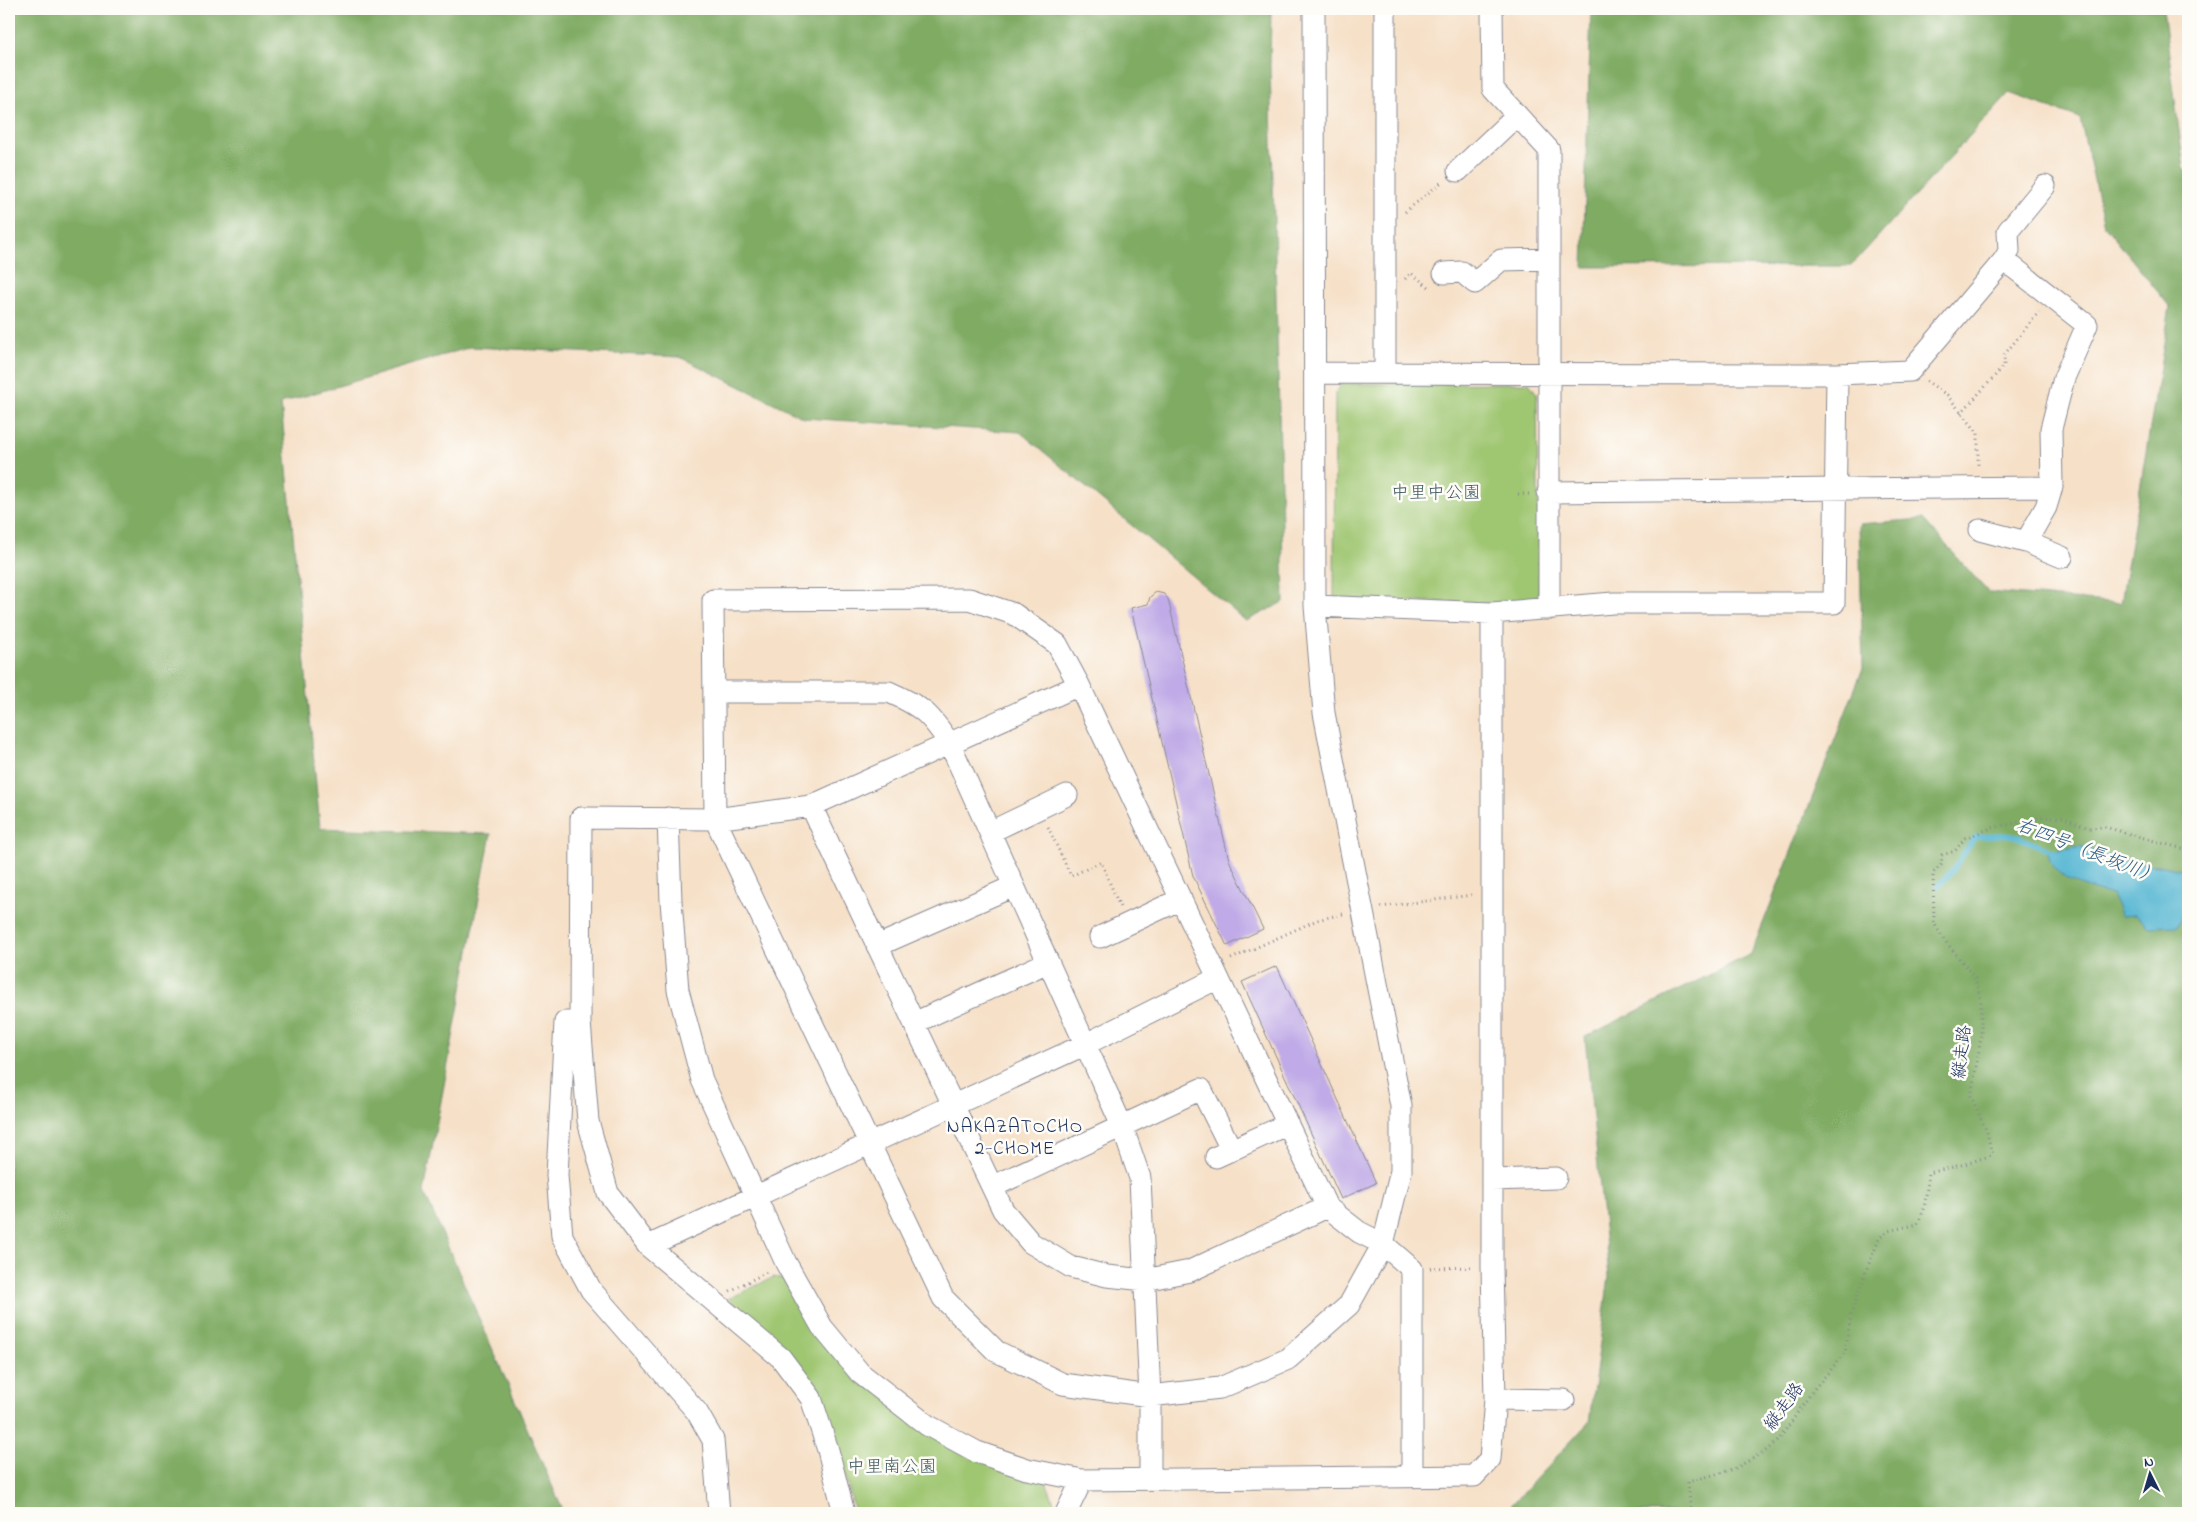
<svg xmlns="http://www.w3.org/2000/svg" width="2197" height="1522" font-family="'Indie Flower','Klee One',sans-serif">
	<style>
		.green { fill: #9fc671; stroke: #5d7a68 }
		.forest { fill: #7fab63; stroke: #4d6d60 }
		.water { fill: #53b5d2; stroke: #377298 }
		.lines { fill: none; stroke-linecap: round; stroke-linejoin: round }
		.stream { stroke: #53b5d2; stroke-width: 5.5 }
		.building { fill: #c0aae7 }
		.minor-casing { stroke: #888892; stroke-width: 23 }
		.path { stroke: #888892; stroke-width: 3; stroke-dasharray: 1 4; stroke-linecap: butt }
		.minor { stroke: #fff; stroke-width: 21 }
		.labels { text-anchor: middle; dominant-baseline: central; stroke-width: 5; stroke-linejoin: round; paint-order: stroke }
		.park-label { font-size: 18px; fill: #435c64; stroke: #fdfcf7 }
		.street-label { font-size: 18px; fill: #1b2f5e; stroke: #fdfcf7 }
		.water-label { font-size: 19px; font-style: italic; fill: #2f5e87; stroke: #fdfcf7 }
		.neighbourhood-label { font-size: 19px; letter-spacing: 1px; fill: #1b2f5e; stroke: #fdfcf7 }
	</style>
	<rect width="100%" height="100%" fill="#fdfcf7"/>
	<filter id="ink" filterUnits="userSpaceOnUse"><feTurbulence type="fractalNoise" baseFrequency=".02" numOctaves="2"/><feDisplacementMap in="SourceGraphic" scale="10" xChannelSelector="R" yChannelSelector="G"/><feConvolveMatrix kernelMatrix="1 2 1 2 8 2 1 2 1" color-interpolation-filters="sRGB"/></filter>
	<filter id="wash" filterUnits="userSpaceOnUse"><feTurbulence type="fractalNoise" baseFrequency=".0096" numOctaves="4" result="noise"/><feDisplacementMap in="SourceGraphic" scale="20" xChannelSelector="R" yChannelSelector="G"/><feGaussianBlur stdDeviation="1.12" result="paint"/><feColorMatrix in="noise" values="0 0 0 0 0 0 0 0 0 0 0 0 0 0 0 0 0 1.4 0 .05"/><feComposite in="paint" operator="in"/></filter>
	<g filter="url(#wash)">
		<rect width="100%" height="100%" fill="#f6e0c7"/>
		<path class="green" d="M1529,383L1537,394L1539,594L1531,604L1334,600L1335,393L1342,384Z
			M774,1277L786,1280L856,1381L1045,1479L1057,1510L1054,1513H855C841,1457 828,1397 789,1352C774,1334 747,1315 728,1299Z"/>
		<path class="forest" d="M9,9H1271L1270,66L1284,602L1246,621L1020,432L804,418L680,357L471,347L281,403L320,828L491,834L424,1192L564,1513H9Z
			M1591,9H2163L2184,169L2188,172V1513H1504L1589,1422L1609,1277L1585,1037L1751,954L1863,668L1859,524L1923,519L1988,592L2121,603L2170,307L2104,225L2080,118L2009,93L1851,266L1583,267Z"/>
		<path class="water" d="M2080,846L2131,863L2159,865L2176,869L2188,868V919L2182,916L2177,926L2149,927L2136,915L2121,916L2112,895C2088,888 2052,881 2048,852Z"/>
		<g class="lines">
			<path class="stream" d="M1938,886L1953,870L1975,837L2013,835L2059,854"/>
		</g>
		<g id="blocks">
			<path class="building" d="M1156,592L1164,594L1168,599L1229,860L1263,929L1227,946L1193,876L1131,608L1148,604L1150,597Z
				M1277,966L1376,1183L1341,1199L1242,982Z"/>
		</g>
	</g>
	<g filter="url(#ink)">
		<use href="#blocks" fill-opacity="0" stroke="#888892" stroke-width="1"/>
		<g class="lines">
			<defs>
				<path id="minor" d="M1492,9L1493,89L1549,150V609
					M1458,171L1517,115
					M2004,260L2009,251L2008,231L2045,186
					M1444,273L1462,272L1475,283L1501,260L1549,259
					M1315,373L1837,374L1910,371L2004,260L2087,325L2064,378L2051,429L2052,487L1548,492
					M1385,373V9
					M1980,530L2026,542L2062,557
					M2026,542L2046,507L2052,487
					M1315,606L1492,613L1613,603H1834L1837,374
					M1079,685L811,806L715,819L713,600L969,599L1014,614L1057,644L1079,685L1327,1207L1359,1232L1383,1244L1412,1269V1477
					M714,692H889C923,707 930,714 950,744L1122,1126L1140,1178L1150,1396V1479
					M811,806L1003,1210L1031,1243L1071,1267L1107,1276L1145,1280L1190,1271L1327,1207
					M668,818L671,901L678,990L702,1080L786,1263L822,1327L860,1373L927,1425L977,1452L1027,1469L1082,1480L1474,1476L1490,1459L1495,1399L1492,1267V613
					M990,832L1067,795
					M1100,937L1181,899
					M877,946L1014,886
					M580,1022H565L557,1175L562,1236L591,1290L697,1412L713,1440L719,1513
					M914,1023L1048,962
					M1216,1157L1288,1124
					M1492,1180L1556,1178
					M992,1187L1201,1089L1231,1149
					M648,1246L1086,1044L1218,978
					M1495,1399L1564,1400
					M844,1513L828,1450L811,1398L781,1358L648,1246L608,1193L588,1121L580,1022L581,818L715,819L943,1298L996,1351L1063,1384L1150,1396L1220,1388L1288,1359L1349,1305L1383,1244L1401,1171V1106L1324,713L1315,606L1314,9
					M1066,1513L1082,1480"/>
			</defs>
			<use href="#minor" class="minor-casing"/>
			<path class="path" d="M1405,212L1443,181
				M1405,279L1411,273L1429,287
				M1926,381L1947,395L1978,433V467
				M1961,413L2004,366V355L2039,312
				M1518,494H1530
				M1048,827L1071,876L1101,862L1120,907
				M1381,907L1472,895
				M1231,959L1317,920L1343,914
				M1430,1268L1472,1267
				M730,1291L769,1271
				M1691,1513L1688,1482L1734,1469L1764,1452L1778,1441L1814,1389L1845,1353L1851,1314L1868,1266L1880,1237L1888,1231L1918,1224L1924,1209L1929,1173L1965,1164L1992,1155L1987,1132L1971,1096L1981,1038V1000L1975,978L1942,937L1934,923L1933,873L1941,865L1942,855L1955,851L1965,838L1992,828L2037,818L2062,817L2089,828L2105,827L2183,849H2188"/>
			<use href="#minor" class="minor"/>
		</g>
	</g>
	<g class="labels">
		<g class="park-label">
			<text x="1436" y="494">中里中公園</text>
			<text x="892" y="1468">中里南公園</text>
		</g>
		<g class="street-label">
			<text transform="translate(1963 1052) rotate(-83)">縦走路</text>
			<text transform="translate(1785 1407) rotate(-54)">縦走路</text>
		</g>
		<g class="water-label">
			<text transform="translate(2087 852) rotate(21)">右四号（長坂川）</text>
		</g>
		<g class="neighbourhood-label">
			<text x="1015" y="1127">NAKAZATOCHO<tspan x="1015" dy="22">2-CHOME</tspan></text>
		</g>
	</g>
	<rect width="2197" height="1522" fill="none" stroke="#fdfcf7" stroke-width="30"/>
	<g transform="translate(2150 1474) rotate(355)" stroke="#fdfcf7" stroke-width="4" paint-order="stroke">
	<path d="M0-4L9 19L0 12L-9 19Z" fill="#1b2f5e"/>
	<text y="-8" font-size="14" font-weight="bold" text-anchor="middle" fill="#1b2f5e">N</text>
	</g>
</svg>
